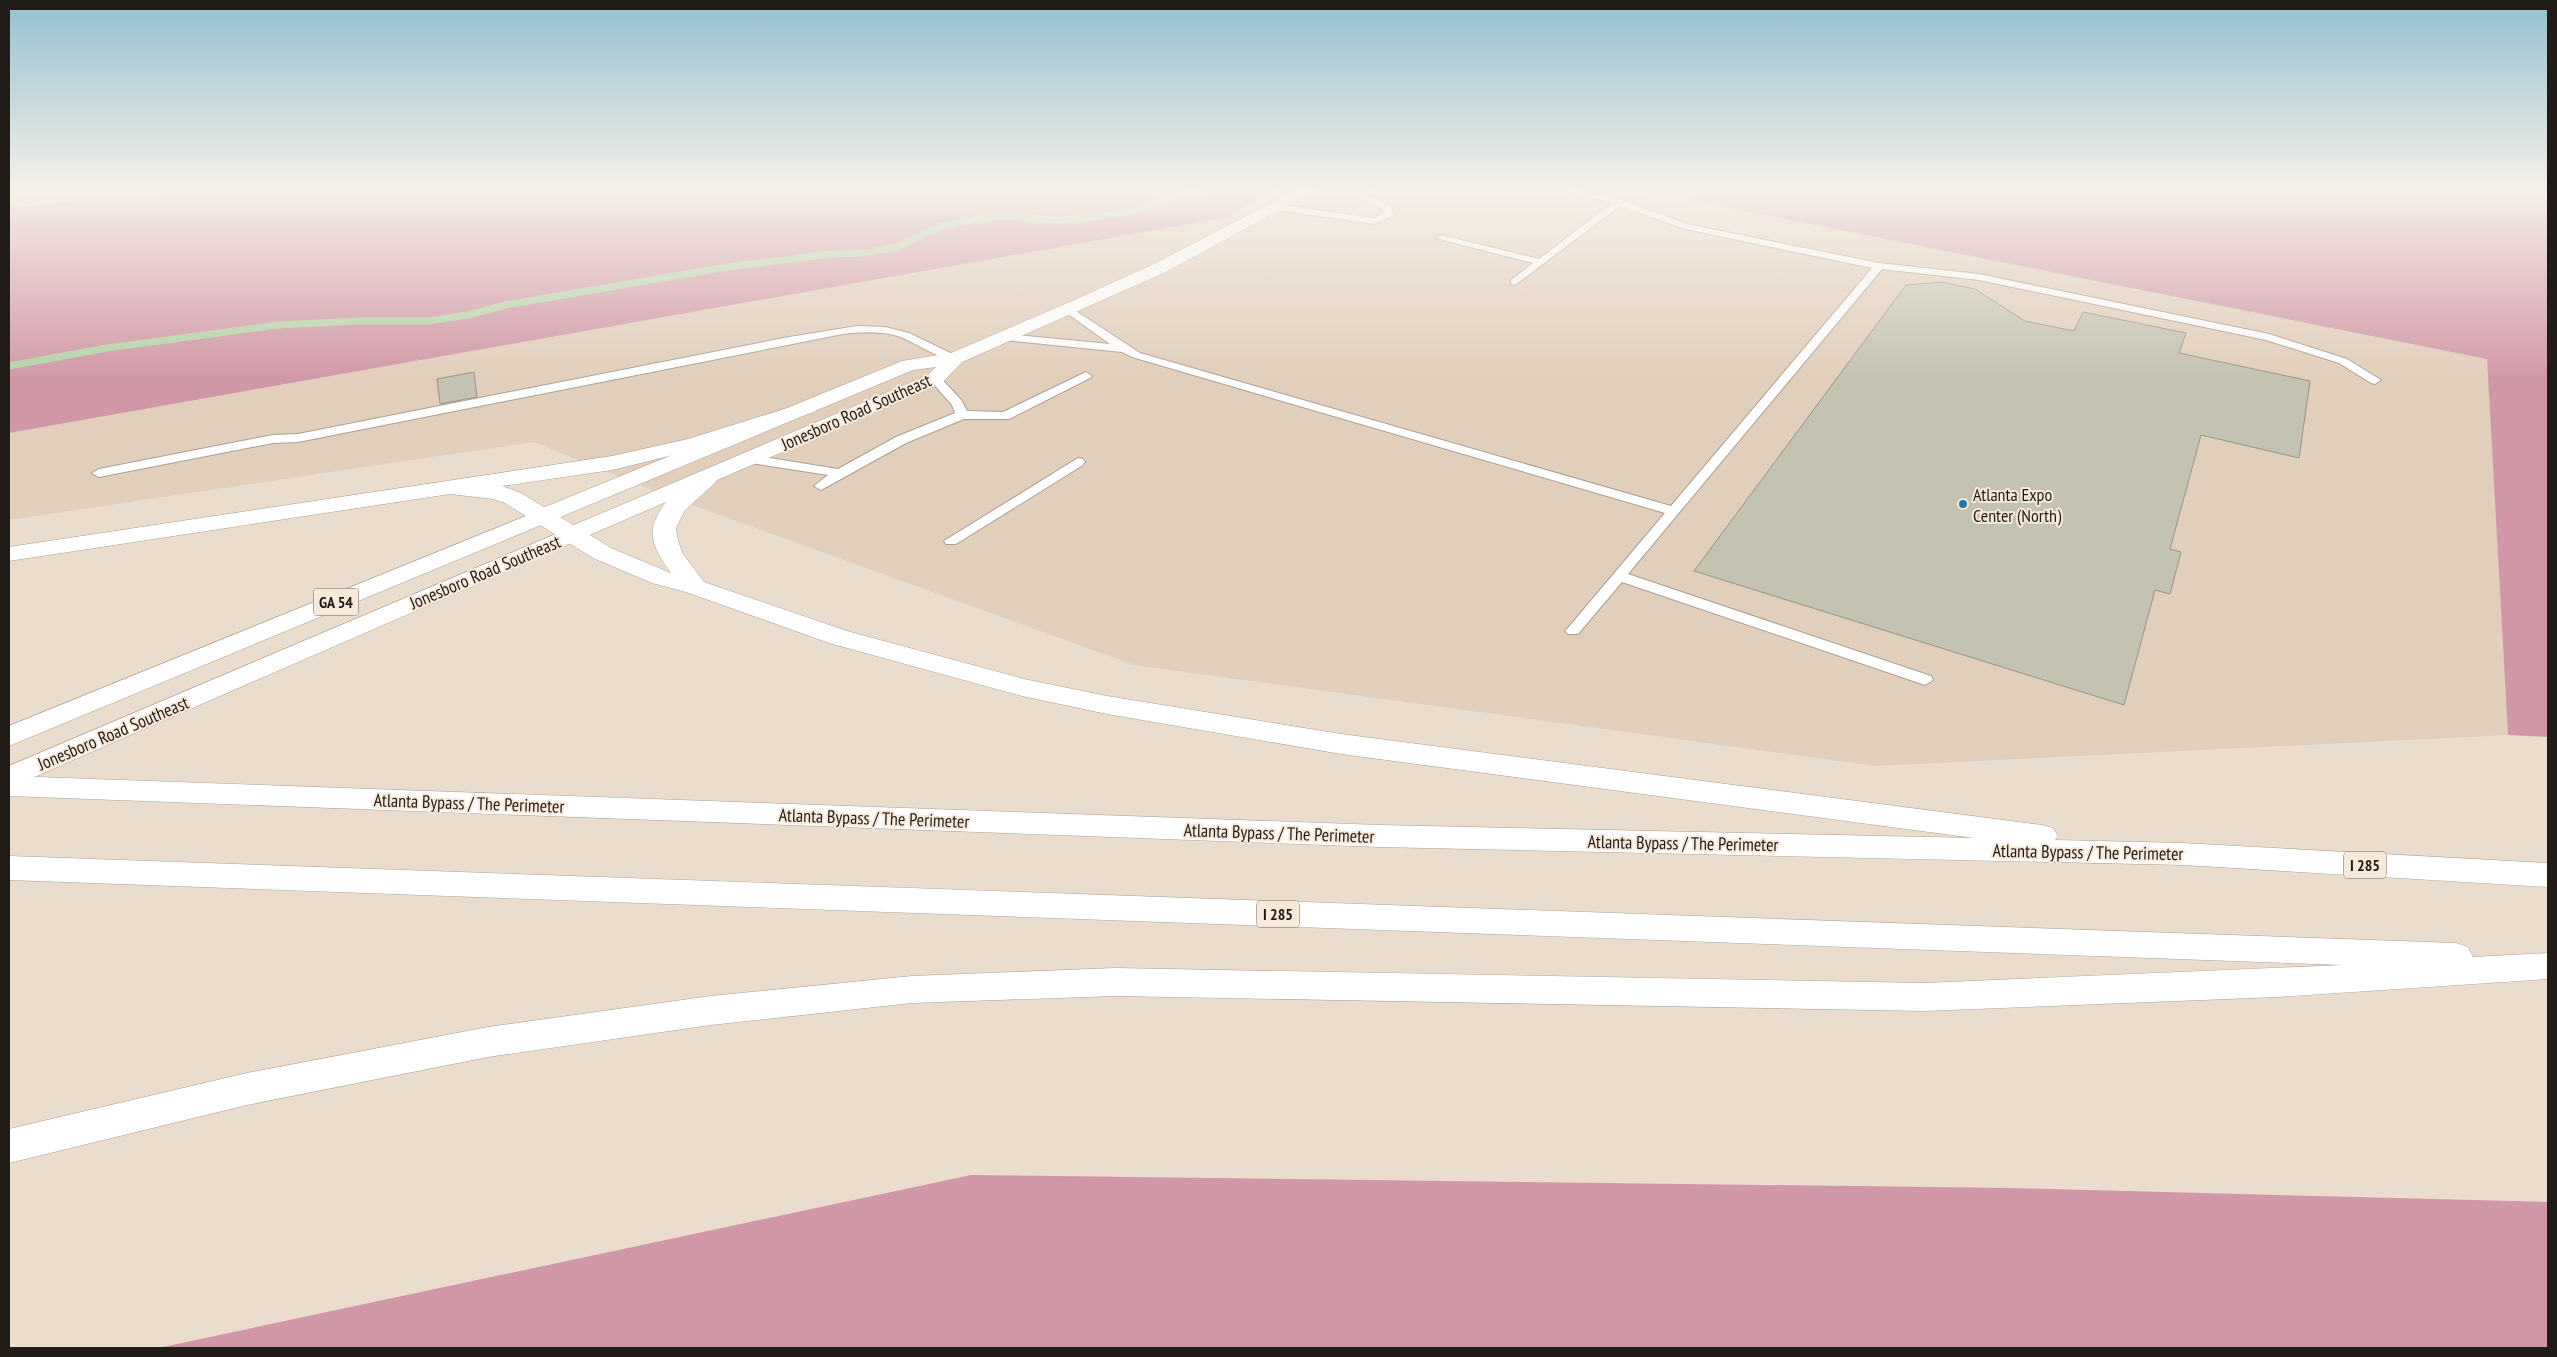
<svg xmlns="http://www.w3.org/2000/svg" width="2557" height="1357" font-family="'PT Sans Narrow',sans-serif">
	<style>
		.built { fill: #e1cebb }
		.forest { fill: #d098a6 }
		.lines { fill: none; stroke-linecap: round; stroke-linejoin: round }
		.stream { stroke: #b4d3a7; stroke-width: 7 }
		.building { fill: #c4c2b0; stroke: #979584 }
		.lane-casing { stroke: #ab9e91; stroke-width: 2 }
		.secondary-casing { stroke: #ab9e91; stroke-width: 1 }
		.primary-casing { stroke: #ab9e91; stroke-width: 1 }
		.highway-casing { stroke: #ab9e91; stroke-width: 1 }
		.lane { fill: #fff; fill-rule: evenodd }
		.secondary { fill: #fff; fill-rule: evenodd }
		.primary { fill: #fff; fill-rule: evenodd }
		.highway { fill: #fff; fill-rule: evenodd }
		.poi-dot { fill: #1c78a6; stroke: #f8eadb; stroke-width: 2 }
		.labels { text-anchor: middle; dominant-baseline: central; stroke-width: 4; stroke-linejoin: round; paint-order: stroke }
		.shield { fill: #f8eadb; stroke: #625a52; stroke-width: 1 }
		.shield-label { font-size: 16px; font-weight: bold; fill: #211c17 }
		.street-label { font-size: 18px; fill: #211c17; stroke: #f8eadb }
		.poi-label { font-size: 18px; fill: #211c17; stroke: #f8eadb; text-anchor: start }
	</style>
	<rect width="100%" height="100%" fill="#ebddce"/>
	<path class="built" d="M9,189H186L9,208Z
		M1285,189H1635L2487,359L2508,735L1876,766L1134,665L662,494L534,442L9,520V433L1229,217Z"/>
	<path class="forest" d="M186,189H1276L1229,217L9,433V208Z
		M1635,189H2548V737L2508,735L2487,359Z
		M971,1175L2009,1188L2548,1202V1348H158Z"/>
	<g class="lines">
		<path class="stream" d="M9,366L107,348L278,325L356,321H429L468,315L506,305L727,267L831,254L865,253L897,247L941,226L970,220L1001,216L1061,220L1122,214L1203,189"/>
	</g>
	<path class="building" d="M1942,282L1975,289L2025,321L2074,331L2083,312L2186,333L2179,353L2310,381L2299,458L2201,435L2170,549L2181,552L2170,594L2155,590L2124,705L1694,571L1906,285Z
		M474,372L477,397L440,404L437,379Z"/>
	<g class="lines">
		<defs>
			<path id="lane" d="M1368,189H1378L1369,197L1389,205L1394,214L1392,216L1375,224L1277,210L1272,207L1277,204L1374,218L1384,213L1382,209L1357,197Z
				M1558,189H1573L1622,200L1687,224L1879,263L1979,274L2269,334L2347,359L2381,380L2375,384L2371,383L2339,363L2266,340L1979,280L1882,269L1628,574L1931,676L1933,680L1925,685L1622,582L1578,634H1568L1565,631L1568,628L1665,513L1132,357L1122,352L1005,340L999,337L1005,334L1110,344L1061,309L1066,306L1070,307L1140,353L1671,506L1872,268L1685,229L1620,206L1515,285L1511,284V280L1533,263L1435,238L1440,235L1539,259L1612,203Z
				M857,326L885,327L909,333L961,358L959,360C946,364 913,341 898,336C880,331 861,332 843,334L298,442L273,443L99,477L92,473L99,469L273,435L298,434L789,337Z
				M1086,372L1092,376L1090,378L1009,419H964L906,443L821,490L814,486L828,475L751,463L744,459L751,455L838,469L896,437L955,413L952,405L929,379L931,376H939L962,401L967,411L1003,412Z
				M1078,458L1083,459L1085,462L1083,465L956,544H946L944,541Z"/>
			<path id="secondary" d="M1299,189H1318L1166,272L962,362L942,383L578,540L570,542L562,540L558,535L562,530L928,375L936,367L913,370L551,521L543,523L535,521L531,516L535,511L902,361L951,353L1072,301L1154,264Z"/>
			<path id="primary" d="M543,509L551,511L555,516L551,521L9,746V726Z
				M570,528L578,530L582,535L578,540L9,788V766Z"/>
			<path id="highway" d="M807,402L814,404L817,408L814,412L694,450L612,470L502,486L521,493L611,548L671,573C662,560 650,544 653,527C657,506 693,468 715,473L718,478L715,483L685,510L676,528L678,541L683,554L704,582L847,631L1024,679L1107,696L1341,734L2042,825L2053,828L2058,836L2055,840L2183,843L2548,863V887L2183,865L1380,847L9,796V776L1380,825L1974,838L1341,754L1107,714L1022,696L829,643L686,592L652,583L593,558L505,503L493,499L450,494L9,561V547L612,456L688,439Z
				M9,856L2456,943L2468,947L2473,957L2548,953V979L2277,997L1924,1011L1115,996L912,1003L711,1025L488,1057L247,1105L9,1163V1129L247,1073L488,1027L711,996L912,976L1115,968L1924,983L2343,965L9,880Z"/>
		</defs>
		<use href="#lane" class="lane-casing"/>
		<use href="#secondary" class="secondary-casing"/>
		<use href="#primary" class="primary-casing"/>
		<use href="#highway" class="highway-casing"/>
		<use href="#lane" class="lane"/>
		<use href="#secondary" class="secondary"/>
		<use href="#primary" class="primary"/>
		<use href="#highway" class="highway"/>
	</g>
	<linearGradient id="sky" x2="0" y2="1"><stop stop-color="#93c0ce"/><stop offset="0.5" stop-color="#f6f0e9"/><stop offset="1" stop-color="#f6f0e9" stop-opacity="0"/></linearGradient>
	<rect width="2557" height="379" fill="url(#sky)"/>
	<circle class="poi-dot" cx="1963" cy="504" r="5"/>
	<g class="labels">
		<g class="shield">
			<rect x="313.5" y="588.5" width="45" height="27" rx="4"/>
			<rect x="2344" y="851.5" width="42" height="27" rx="4"/>
			<rect x="1257" y="900.5" width="42" height="27" rx="4"/>
		</g>
		<g class="shield-label">
			<text x="336" y="602">GA 54</text>
			<text x="2365" y="865">I 285</text>
			<text x="1278" y="914">I 285</text>
		</g>
		<g class="street-label">
			<text transform="translate(856 412) rotate(-24)">Jonesboro Road Southeast</text>
			<text transform="translate(485 572) rotate(-23)">Jonesboro Road Southeast</text>
			<text transform="translate(113 733) rotate(-23)">Jonesboro Road Southeast</text>
			<text transform="translate(469 803) rotate(2)">Atlanta Bypass / The Perimeter</text>
			<text transform="translate(874 818) rotate(2)">Atlanta Bypass / The Perimeter</text>
			<text transform="translate(1279 833) rotate(2)">Atlanta Bypass / The Perimeter</text>
			<text transform="translate(1683 843) rotate(1)">Atlanta Bypass / The Perimeter</text>
			<text transform="translate(2088 852) rotate(1)">Atlanta Bypass / The Perimeter</text>
		</g>
		<g class="poi-label">
			<text x="1973" y="494">Atlanta Expo<tspan x="1973" dy="21">Center (North)</tspan></text>
		</g>
	</g>
	<rect width="2557" height="1357" fill="none" stroke="#211c17" stroke-width="20"/>
</svg>
